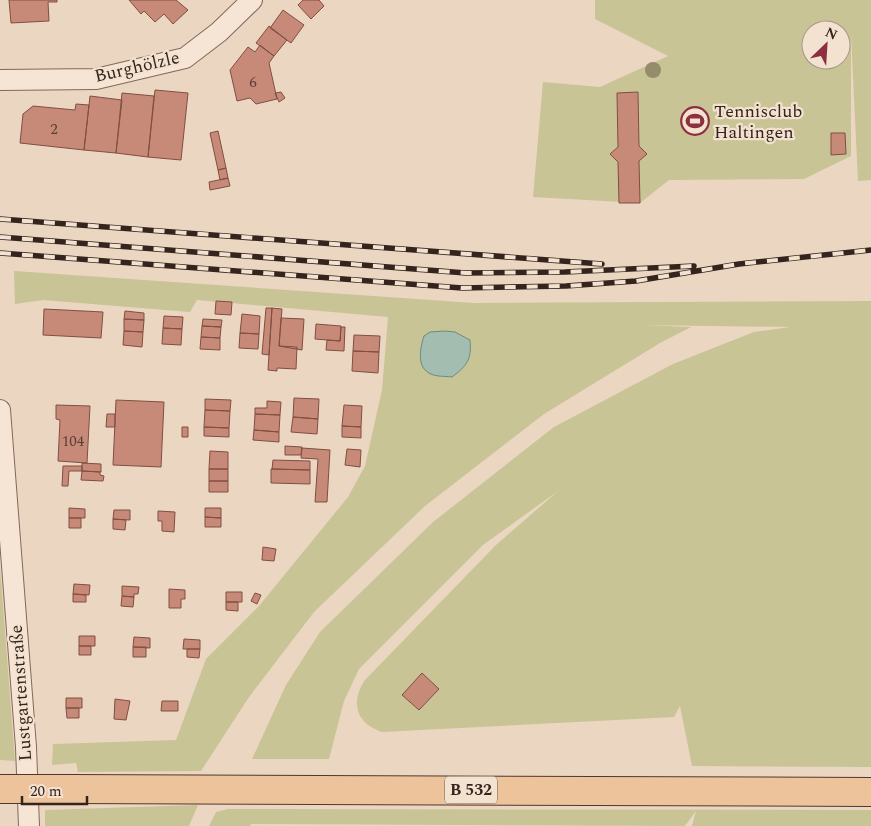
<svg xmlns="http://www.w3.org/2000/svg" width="871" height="826" font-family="Spectral,serif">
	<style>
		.green { fill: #c8c496; fill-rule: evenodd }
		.water { fill: #a4bdb1; stroke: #6c8b7d }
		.building { fill: #c78a79; stroke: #814e41 }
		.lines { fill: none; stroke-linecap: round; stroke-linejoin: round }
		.street-casing { stroke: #83685a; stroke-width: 22 }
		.primary-casing { stroke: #51382e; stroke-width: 30 }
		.street { stroke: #f6e5d4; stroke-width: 20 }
		.primary { stroke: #ecc39b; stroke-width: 28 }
		.rail-casing { stroke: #34241d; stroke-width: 5.5 }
		.rail { stroke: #f3e2d0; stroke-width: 4; stroke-dasharray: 11; stroke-linecap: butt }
		.primary-bridge-casing { stroke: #51382e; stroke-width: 30; stroke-linecap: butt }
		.primary-bridge { stroke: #ecc39b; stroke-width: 28 }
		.tree { fill: #948c6b }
		.labels { text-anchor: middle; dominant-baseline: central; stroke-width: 4.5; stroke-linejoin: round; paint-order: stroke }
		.number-label { font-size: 15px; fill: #593e34 }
		.shield { fill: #f3e2d0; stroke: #6d5d53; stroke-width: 1 }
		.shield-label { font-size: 16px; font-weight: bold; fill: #34241d }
		.street-label { font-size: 18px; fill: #34241d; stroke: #f3e2d0 }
		.poi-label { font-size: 18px; fill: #34241d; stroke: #f3e2d0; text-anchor: start }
	</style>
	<rect width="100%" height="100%" fill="#ebd6c1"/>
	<path class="green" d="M595,0H871V180L858,181L851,34V156L804,179L669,180L640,203L533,197L543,82L600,87L668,56L595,19ZM811,30H841V60H811Z
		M14,271L474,303L871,301V767L692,766L680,706L674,717L382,732C356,724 350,702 365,680L496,545L558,491L483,545L359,669L344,701L329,759H252L286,685L320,632L433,522L554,427L673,364L754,332L790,327L641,325L691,327L660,343L544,414L425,506L314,612L249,697L201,771L78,772L76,763L52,765L53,744L176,740L206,659L259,606L348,497L365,466L382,390L388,317L197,300L190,312L43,300L15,304Z
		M0,566L15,761L0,760Z
		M198,805L189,826H45V810Z
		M228,809L871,810V826H692L696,811L685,826L251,824L250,826H209L216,812Z"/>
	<path class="water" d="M445,331L455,332L470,340C472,359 467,366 452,377C446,376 437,377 431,374C416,368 420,348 424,336L430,332Z"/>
	<path class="building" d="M9,0H57V2H48L49,21L11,23Z
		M129,0H176L188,10L173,24L164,14L155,22L144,11L141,14Z
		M303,0H319L324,6L311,19L298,5Z
		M283,10L304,25L291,43L270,28Z
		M269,26L287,40L274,56L256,43Z
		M260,45L274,56L269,63L277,99L256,104L250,98L237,101L230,70L248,47L255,52Z
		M155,90L188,93L181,160L148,157Z
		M281,92L285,98L279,102L275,93Z
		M638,92L639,146L647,154L639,161L640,203H619L618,162L610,154L618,147L617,93Z
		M122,93L154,96L148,157L116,153Z
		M90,96L122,100L116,153L84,150Z
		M76,104L89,105L84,150L20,143L23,114L33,106L75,110Z
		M218,131L226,168L218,170L210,133Z
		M831,133H845L846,154L831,155Z
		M226,168L228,178L220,180L218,170Z
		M228,178L230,186L210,190L209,182Z
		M216,301L232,302L231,315L215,314Z
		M266,308H272L269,355L262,354Z
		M272,308L282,309L279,346L297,347L296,369L277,368V371L268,370Z
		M44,309L103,312L101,338L43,335Z
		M125,311L144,313V320L124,319Z
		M242,314L260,316L259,334L240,333Z
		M164,316L183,317L182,329L163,328Z
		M281,318L304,319L302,350L279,346Z
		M124,319L144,320L143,332L124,331Z
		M203,319L222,320L221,327L202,326Z
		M316,324L341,326L340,341L315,339Z
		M202,326L221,327L220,338L201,337Z
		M341,327H345L344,351L326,350L327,340L340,341Z
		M163,328L182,329L181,345L162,344Z
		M124,331L143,332L142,347L123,345Z
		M240,333L259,334L258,349L239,348Z
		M354,335L380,336L379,352L353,351Z
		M201,337L220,338V350L200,349Z
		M353,351L379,352L378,373L352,371Z
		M294,398L319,399L318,419L293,417Z
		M205,399L231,400L230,411L205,410Z
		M116,400L164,402L161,467L113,465Z
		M267,401L281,402L280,415L255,414V408H267Z
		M56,405L90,406L87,463L58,461L60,420L56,419Z
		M344,405L362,406L361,427L342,426Z
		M205,410L230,411L229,428L204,427Z
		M107,414H115V427H106Z
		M255,414L280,415L279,432L254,430Z
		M293,417L318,419L317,434L291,432Z
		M342,426L361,427V438L342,437Z
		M182,427H188V437H182Z
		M204,427L229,428V437L204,436Z
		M254,430L279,432V442L253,440Z
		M285,446L302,447L301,455H285Z
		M302,448L330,450L327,502H315L318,459L301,458Z
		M347,449L361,450L360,467L345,465Z
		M210,451L228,452V469H209Z
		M273,460L310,461V470L272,469Z
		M82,463L101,464V472L82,471Z
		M63,466H82V471H69L68,486H62Z
		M209,469H228V481H209Z
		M271,469L310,470V484L271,483Z
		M82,471L100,472V475L104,476L103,481L81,480Z
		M209,481H228V492H209Z
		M69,508L85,509V518H69Z
		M205,508H221V518L205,517Z
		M114,510H130V520L113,519Z
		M158,511L175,512L174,532L162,531V521H158Z
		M205,517L221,518V527H205Z
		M69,518H81V528H69Z
		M113,519L126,520L125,530L113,529Z
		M263,547L276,549L274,561L262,560Z
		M74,584L90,585L89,595L73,594Z
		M122,586L139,587L138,594H134V597L122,596Z
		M169,589L185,590V599H181V608H169Z
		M226,592H242V602H226Z
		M255,593L261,595L257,604L251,601Z
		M73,594L86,595V602H73Z
		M122,596L134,597L133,607L121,606Z
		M226,602H238V611L226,610Z
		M79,636H95V646H79Z
		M134,637L150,638V648L133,647Z
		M184,639L200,640V649H183Z
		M79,646H91V655H79Z
		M133,647H146V657H133Z
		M187,649H200L199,658L187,657Z
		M422,673L439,689L419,710L402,695Z
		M66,698H82V708H66Z
		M115,699L130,701L126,720L114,719Z
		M162,701H178V711H161Z
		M66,708H79V718H67Z"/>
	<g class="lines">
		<defs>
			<path id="street" d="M0,80L96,79L185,58L219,32L252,0
				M0,410L26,747L29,826"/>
			<path id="primary" d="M71,789L871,792"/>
		</defs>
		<use href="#street" class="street-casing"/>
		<use href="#primary" class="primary-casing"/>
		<use href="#street" class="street"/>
		<use href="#primary" class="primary"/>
		<defs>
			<path id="rail" d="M0,219L602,264
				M0,237L466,273L565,272L694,266
				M0,253L462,288L566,286L636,281L739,264L871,250"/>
		</defs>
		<use href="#rail" class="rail-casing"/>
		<use href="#rail" class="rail"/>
		<defs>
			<path id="primary-bridge" d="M0,789H71"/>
		</defs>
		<use href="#primary-bridge" class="primary-bridge-casing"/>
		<use href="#primary-bridge" class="primary-bridge"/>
	</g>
	<circle class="tree" cx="653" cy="70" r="8"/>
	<defs>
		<symbol id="stadium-ring" viewBox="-11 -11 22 22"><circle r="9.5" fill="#f3e2d0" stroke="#8e2e41" stroke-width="1.5"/><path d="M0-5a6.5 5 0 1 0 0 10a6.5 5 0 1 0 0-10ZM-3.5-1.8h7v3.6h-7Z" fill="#8e2e41"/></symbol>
	</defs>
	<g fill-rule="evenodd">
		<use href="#stadium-ring" x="679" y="105" width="32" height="32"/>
	</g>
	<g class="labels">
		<g class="number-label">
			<text x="253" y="82">6</text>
			<text x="54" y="129">2</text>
			<text x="73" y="441">104</text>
		</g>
		<rect class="shield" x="445" y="776.5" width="52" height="27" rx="4"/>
		<g class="shield-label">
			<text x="471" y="790">B 532</text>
		</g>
		<g class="street-label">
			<text transform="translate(137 67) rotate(-13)">Burghölzle</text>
			<text transform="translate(21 693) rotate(-94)">Lustgartenstraße</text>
		</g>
		<g class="poi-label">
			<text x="714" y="111">Tennisclub<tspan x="714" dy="21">Haltingen</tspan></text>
		</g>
	</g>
	<g transform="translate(826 45) rotate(25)"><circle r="24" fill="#f3e2d0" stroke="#a79688"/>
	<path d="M0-4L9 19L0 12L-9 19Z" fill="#8e2e41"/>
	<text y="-8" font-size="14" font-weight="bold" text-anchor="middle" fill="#34241d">N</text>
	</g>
	<path d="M22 796v8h65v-8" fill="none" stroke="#34241d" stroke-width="2.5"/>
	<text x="30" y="796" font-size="15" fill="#34241d" stroke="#f3e2d0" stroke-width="4" paint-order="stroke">20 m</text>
</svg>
